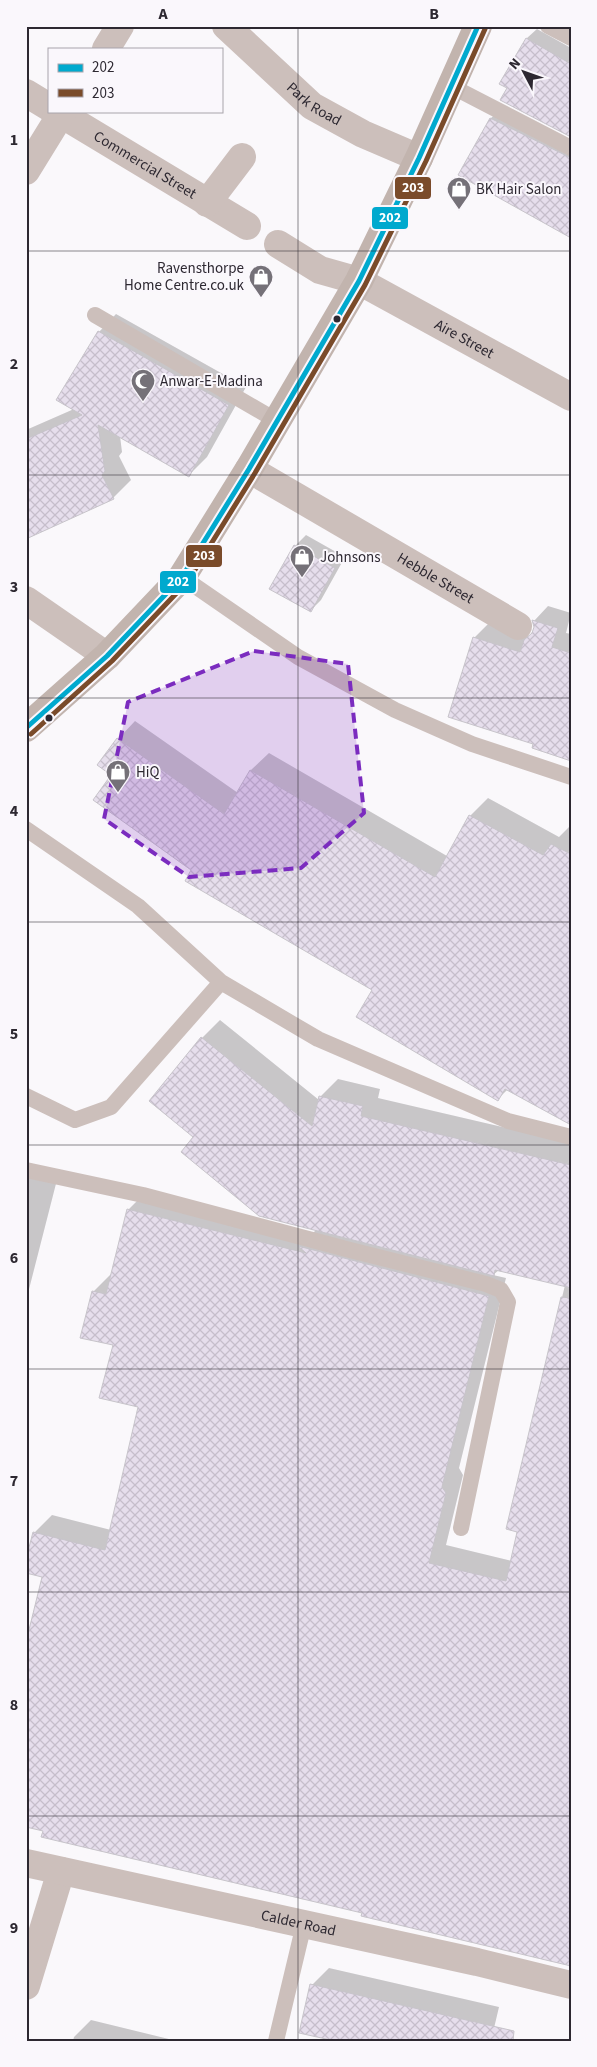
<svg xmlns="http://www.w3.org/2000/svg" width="597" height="2067" font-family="'Source Sans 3',sans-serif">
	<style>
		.shadow { fill: #0003; fill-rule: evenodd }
		.building { fill: url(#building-cross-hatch); stroke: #c7c4ca }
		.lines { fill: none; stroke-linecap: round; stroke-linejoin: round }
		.service { stroke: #ccbfbb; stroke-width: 16 }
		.minor { stroke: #ccbfbb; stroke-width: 28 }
		.tertiary { stroke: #ccbfbb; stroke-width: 28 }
		.trunk { stroke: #c2b4ae; stroke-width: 28 }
		.bus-1-casing { stroke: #faf7fc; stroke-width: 9 }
		.bus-2-casing { stroke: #faf7fc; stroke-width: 9 }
		.bus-1 { stroke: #00a9ce; stroke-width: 5 }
		.bus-2 { stroke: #7a4b2a; stroke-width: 5 }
		.marked { fill: #7b2cbf; fill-opacity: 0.2; stroke: #7b2cbf; stroke-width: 4; stroke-dasharray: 10 6; stroke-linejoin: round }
		.grid { fill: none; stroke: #2d2831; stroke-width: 1; stroke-opacity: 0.55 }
		.bus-dot { fill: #2d2831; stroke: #faf7fc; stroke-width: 2 }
		.labels { text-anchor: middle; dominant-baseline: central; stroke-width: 4; stroke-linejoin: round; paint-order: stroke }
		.street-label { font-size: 15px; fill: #2d2831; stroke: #faf7fc }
		.poi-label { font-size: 15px; fill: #2d2831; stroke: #faf7fc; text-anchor: start }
		.line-badge { stroke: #faf7fc; stroke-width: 2 }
		.badge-label { font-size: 14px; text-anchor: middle; font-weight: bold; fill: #fff }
		.neatline { fill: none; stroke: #2d2831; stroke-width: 2 }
		.grid-label { font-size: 16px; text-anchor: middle; font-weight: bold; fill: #2d2831 }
	</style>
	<defs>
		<pattern id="building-cross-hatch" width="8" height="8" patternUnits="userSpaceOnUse" patternTransform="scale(1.25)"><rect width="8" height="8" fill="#e6deec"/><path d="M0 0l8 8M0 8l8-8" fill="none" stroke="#c6becb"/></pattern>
	</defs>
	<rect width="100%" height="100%" fill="#faf8fb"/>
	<path class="shadow" d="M537,29L571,48V135L501,83L527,38Z
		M501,109L571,144V237L460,174L491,118Z
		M116,314L246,387L207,457L189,475L120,436L122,452L119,456L131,480L113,498L26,536V430L74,409L99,332Z
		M306,535L345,557L321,600L311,610L271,588L295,546Z
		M548,606L571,613L566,633L571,634V760L535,743L474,638L489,623L530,636L535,627L534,621Z
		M135,721L238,793L251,770L269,753L447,856L470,816L488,798L559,837L569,827H571V1123L508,1089L498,1099L373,989L193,870L113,775L118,739Z
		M220,1020L319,1100L320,1097L338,1079L380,1089L378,1098L571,1143V1965L44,1830V1576L34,1533L52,1515L111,1530L140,1406L93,1292L111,1274L128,1210L146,1192L313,1233L317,1229L151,1101L202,1038ZM499,1270L565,1285L507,1528L519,1531L512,1561L446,1545L463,1475L459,1468L506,1278L493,1275Z
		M26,1163L59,1172L26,1301Z
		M329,1968L499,2007L491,2041H326L327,2038L312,1985Z
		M91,2020L177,2041H73L74,2037Z"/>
	<path class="building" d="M526,38L571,64V137L500,100L507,88L499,84Z
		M490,118L571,158V238L458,175Z
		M98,331L229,405L189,477L98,425L105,471L102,475L114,499L26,539V439L82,415L56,400Z
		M294,545L335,568L311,612L269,589Z
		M532,620L558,628L552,647L571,653V761L532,748L533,744L448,717L473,637L520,652L524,640L532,633L534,627Z
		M117,738L224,814L250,770L435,877L469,815L543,855L551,844L571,854V1125L505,1089L498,1101L356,1017L372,990L185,881L191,870L93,800L111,775L97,765Z
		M201,1037L312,1126L319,1096L363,1106L361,1116L571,1165V1288L495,1270L494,1276L259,1216L181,1152L193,1137L149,1101Z
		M127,1209L306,1253L298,1246L489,1296L442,1487L446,1493L429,1563L506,1581L517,1532L506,1529L561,1297L571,1298V1966L361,1916L362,1913L41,1837L43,1831L26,1827V1642L42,1577L26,1573V1559L33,1532L105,1550L138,1407L99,1398L113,1345L80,1338L92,1291L106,1294Z
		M310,1984L514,2031L513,2041H335L299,2033Z"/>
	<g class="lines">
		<path class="service" d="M548,26L571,38
			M451,86L571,148
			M95,315L277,421
			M182,577L298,657L395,710L472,744L571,777
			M26,829L138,906L221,982L318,1039L508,1121L571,1137
			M26,1096L75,1120L111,1107L221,982
			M26,1170L143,1195L350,1250L486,1284L501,1290L508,1302L461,1528
			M276,2041L304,1924"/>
		<g class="minor">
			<path id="s1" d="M226,26L312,106L363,134L419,158"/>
			<path d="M106,49L120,26"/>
			<path d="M26,93L49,107"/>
			<path id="s2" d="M56,111L247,226"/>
			<path d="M26,171L63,111"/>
			<path d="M207,203L242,157"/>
			<path id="s3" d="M278,244L320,270L359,281L571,397"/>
			<path id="s4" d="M249,469L518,626"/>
			<path d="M26,600L107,656"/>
			<path d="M26,1986L61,1871"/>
		</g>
		<path class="tertiary" id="s5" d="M26,1863L477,1962L571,1985"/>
		<path class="trunk" d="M26,728L107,656L182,577L249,469L359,281L419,158L478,26"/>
		<defs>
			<path id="bus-1" d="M26,728L107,656L182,577L249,469L359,281L419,158L478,26"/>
			<path id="bus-2" d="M31,734L112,661L188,581L255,473L365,285L426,161L485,29"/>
		</defs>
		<use href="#bus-1" class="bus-1-casing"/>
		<use href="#bus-2" class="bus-2-casing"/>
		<use href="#bus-1" class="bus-1"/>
		<use href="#bus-2" class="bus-2"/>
	</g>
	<path class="marked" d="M254,651L348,664L364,813L301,868L189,877L104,819L128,702Z"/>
	<path class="grid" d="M298,26V2041M26,251H571M26,475H571M26,698H571M26,922H571M26,1145H571M26,1369H571M26,1592H571M26,1816H571"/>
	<defs>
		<symbol id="shop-pin" viewBox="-11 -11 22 30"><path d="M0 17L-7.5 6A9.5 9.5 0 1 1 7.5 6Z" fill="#757178" stroke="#faf7fc"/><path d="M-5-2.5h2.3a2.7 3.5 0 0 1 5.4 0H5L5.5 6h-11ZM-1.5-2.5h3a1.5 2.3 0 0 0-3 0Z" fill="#fff"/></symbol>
		<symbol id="mosque-pin" viewBox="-11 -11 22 30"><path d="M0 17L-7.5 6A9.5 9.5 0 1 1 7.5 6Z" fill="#757178" stroke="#faf7fc"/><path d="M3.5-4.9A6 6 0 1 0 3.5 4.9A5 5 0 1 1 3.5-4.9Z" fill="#fff"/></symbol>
	</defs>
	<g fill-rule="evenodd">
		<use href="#shop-pin" x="445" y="175" width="28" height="38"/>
		<use href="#shop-pin" x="247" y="263" width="28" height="38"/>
		<use href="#mosque-pin" x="129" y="367" width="28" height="38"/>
		<use href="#shop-pin" x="288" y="543" width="28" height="38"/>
		<use href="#shop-pin" x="104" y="758" width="28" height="38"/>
	</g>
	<g class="bus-dot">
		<circle cx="337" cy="319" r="4.5"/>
		<circle cx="49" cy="718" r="4.5"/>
	</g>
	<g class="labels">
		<g class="street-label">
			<text stroke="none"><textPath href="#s1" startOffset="118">Park Road</textPath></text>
			<text stroke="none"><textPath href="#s2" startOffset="104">Commercial Street</textPath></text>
			<text stroke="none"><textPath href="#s3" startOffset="210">Aire Street</textPath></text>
			<text stroke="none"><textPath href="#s4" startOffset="216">Hebble Street</textPath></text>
			<text stroke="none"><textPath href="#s5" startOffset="279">Calder Road</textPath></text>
		</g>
		<g class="poi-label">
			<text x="476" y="189">BK Hair Salon</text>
			<text x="244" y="268" text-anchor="end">Ravensthorpe<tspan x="244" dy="17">Home Centre.co.uk</tspan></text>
			<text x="160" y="381">Anwar-E-Madina</text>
			<text x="320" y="557">Johnsons</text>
			<text x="136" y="772">HiQ</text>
		</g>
	</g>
	<g class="line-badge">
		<rect x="394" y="176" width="38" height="24" rx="5" fill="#7a4b2a"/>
		<rect x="371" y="206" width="38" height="24" rx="5" fill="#00a9ce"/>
		<rect x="185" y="544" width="38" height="24" rx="5" fill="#7a4b2a"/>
		<rect x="159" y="570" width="38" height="24" rx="5" fill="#00a9ce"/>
	</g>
	<g class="badge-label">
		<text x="413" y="192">203</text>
		<text x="390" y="222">202</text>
		<text x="204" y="560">203</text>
		<text x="178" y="586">202</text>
	</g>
	<rect width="597" height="2067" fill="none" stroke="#faf7fc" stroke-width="55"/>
	<rect x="48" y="48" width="175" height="65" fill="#faf7fc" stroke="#a8a4ab"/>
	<rect x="58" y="64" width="25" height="8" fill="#00a9ce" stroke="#a8a4ab"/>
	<text x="92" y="72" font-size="15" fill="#2d2831">202</text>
	<rect x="58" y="89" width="25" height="8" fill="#7a4b2a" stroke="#a8a4ab"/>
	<text x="92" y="98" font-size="15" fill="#2d2831">203</text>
	<g transform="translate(524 72) rotate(311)" stroke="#faf7fc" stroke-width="4" paint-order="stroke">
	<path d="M0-4L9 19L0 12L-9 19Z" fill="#2d2831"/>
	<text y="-8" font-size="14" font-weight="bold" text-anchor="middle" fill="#2d2831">N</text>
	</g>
	<rect x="28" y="28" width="542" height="2012" class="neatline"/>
	<g class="grid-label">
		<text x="163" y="19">A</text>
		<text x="434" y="19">B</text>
		<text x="14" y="145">1</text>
		<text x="14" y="369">2</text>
		<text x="14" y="592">3</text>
		<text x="14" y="816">4</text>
		<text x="14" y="1039">5</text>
		<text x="14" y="1263">6</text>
		<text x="14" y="1486">7</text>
		<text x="14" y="1710">8</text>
		<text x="14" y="1933">9</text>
	</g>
</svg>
